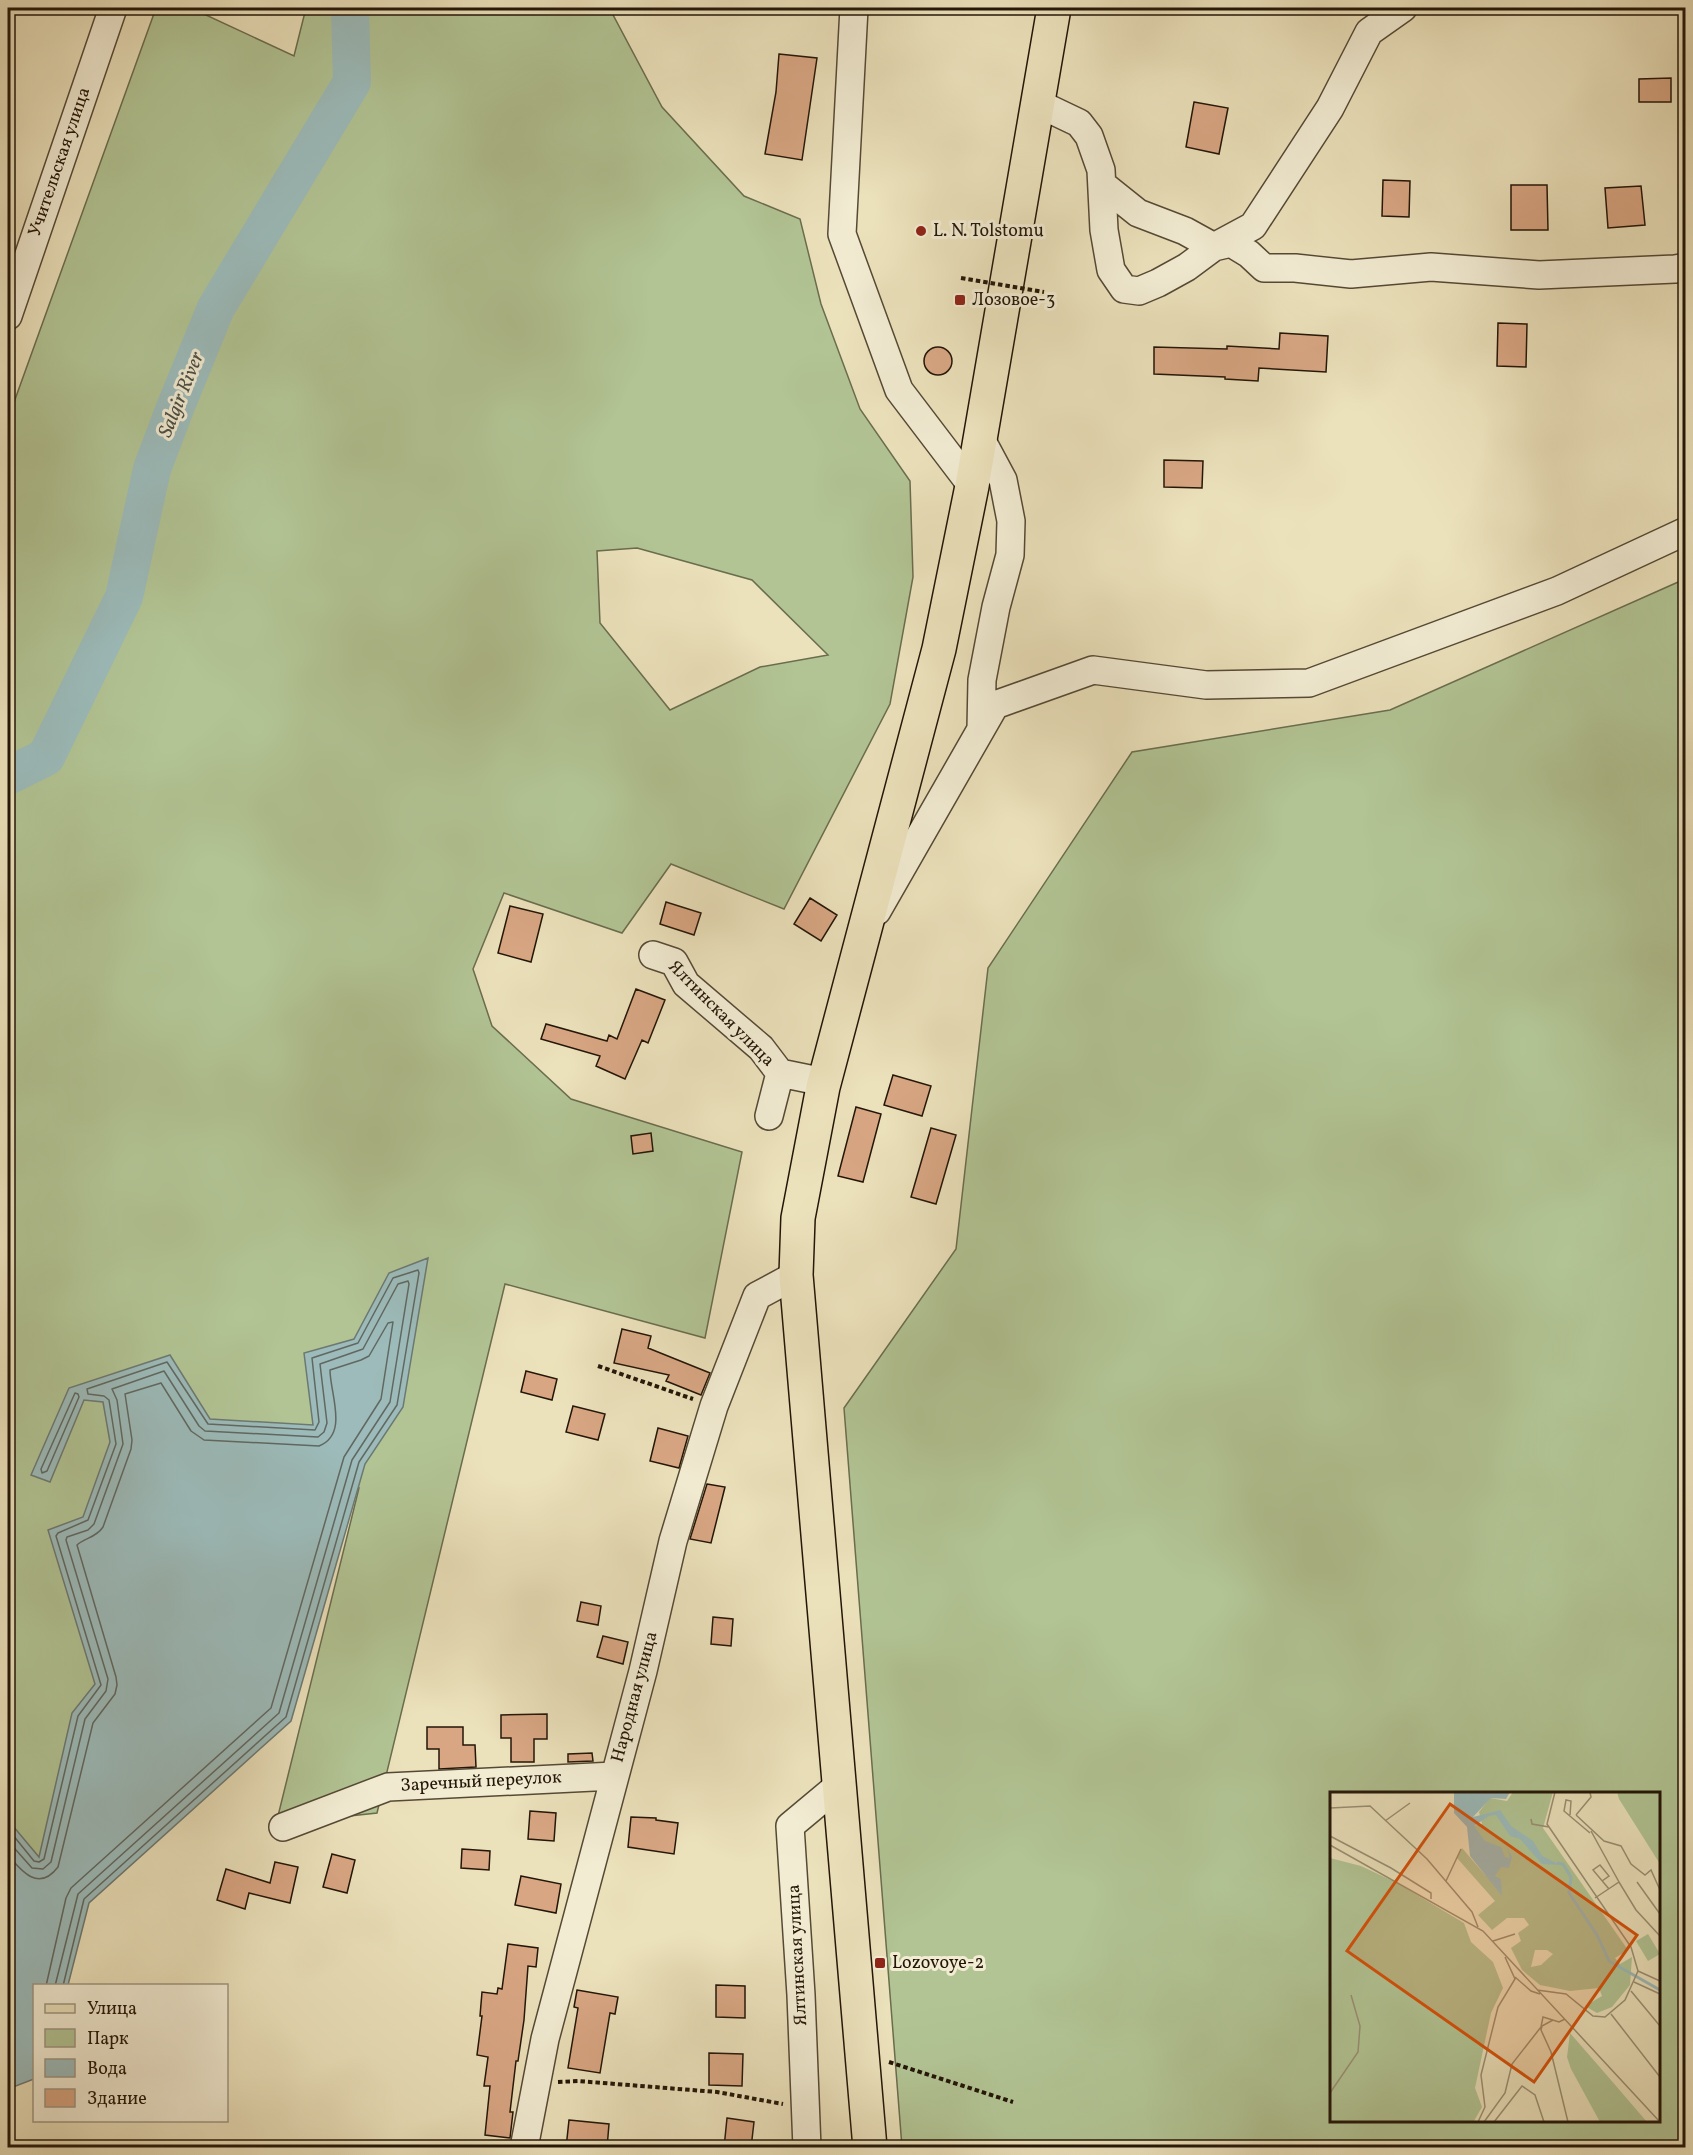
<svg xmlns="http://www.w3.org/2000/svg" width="1693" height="2155" font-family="Vollkorn,serif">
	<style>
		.green { fill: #b2c494; stroke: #6a6d4e; stroke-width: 1.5; fill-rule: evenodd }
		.water { fill: #9cbbba; stroke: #6c7973; stroke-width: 1.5 }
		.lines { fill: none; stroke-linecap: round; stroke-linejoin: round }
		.shore { stroke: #606861; stroke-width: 1.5 }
		.river { stroke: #9cbbba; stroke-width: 38 }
		.building { fill: #d8a683; stroke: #231608; stroke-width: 1.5 }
		.minor-casing { stroke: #554935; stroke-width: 30 }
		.major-casing { stroke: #231608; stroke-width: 36 }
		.path { stroke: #231608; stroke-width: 4; stroke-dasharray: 4.5 3; stroke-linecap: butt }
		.minor { stroke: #f2ecd3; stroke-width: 27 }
		.major { stroke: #ebe1bb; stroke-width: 33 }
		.path-bridge { stroke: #231608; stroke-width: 4; stroke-dasharray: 4.5 3; stroke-linecap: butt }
		.poi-dot { fill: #8f2418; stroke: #f2ecd3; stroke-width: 2 }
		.labels { text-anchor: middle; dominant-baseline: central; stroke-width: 6; stroke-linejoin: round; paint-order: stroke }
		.street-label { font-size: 18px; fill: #231608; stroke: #f2ecd3 }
		.poi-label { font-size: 18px; fill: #231608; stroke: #f2ecd3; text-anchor: start }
		.water-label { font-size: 20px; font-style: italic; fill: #4d5046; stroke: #f2ecd3 }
		.inset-river { fill: none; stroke: #9cbbba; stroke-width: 3 }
		.inset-road { fill: none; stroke: #9b9073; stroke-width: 1.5 }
		.view { fill: #d4520c; fill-opacity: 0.15; stroke: #d4520c; stroke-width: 3 }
		.inset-edge { fill: none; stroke: #231608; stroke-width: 3 }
	</style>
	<rect width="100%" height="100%" fill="#ebe1bb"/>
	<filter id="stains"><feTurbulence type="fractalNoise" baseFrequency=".00333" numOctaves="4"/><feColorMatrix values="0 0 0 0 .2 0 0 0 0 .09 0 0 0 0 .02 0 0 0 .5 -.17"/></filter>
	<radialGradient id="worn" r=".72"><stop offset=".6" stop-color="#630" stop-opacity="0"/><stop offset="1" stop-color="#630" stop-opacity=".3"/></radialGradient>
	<path class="green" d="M156,8H191L294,56L306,8H613L611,11L662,107L744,196L800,219L821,304L860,409L910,481L913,577L890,704L784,909L671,864L622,933L504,893L473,969L492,1026L571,1099L742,1152L705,1338L505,1284L377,1813L276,1824L359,1488L209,1470L52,1871L8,1830V419ZM637,548L752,580L828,655L760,667L670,710L600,623L597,551Z
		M1685,579V2147H902L844,1408L956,1249L988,968L1132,752L1390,710ZM1332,1794H1658V2120H1332Z"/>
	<path class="water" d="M428,1258L403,1407L365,1464L291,1721L89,1903L68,1985L34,1986V2079L8,2089V1820L39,1857L72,1713L95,1684L48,1530L83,1517L110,1442L103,1402L84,1400L50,1482L31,1475L69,1388L170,1355L210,1419L313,1425L304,1353L354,1339L389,1273Z"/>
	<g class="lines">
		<path class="shore" d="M75,1393L78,1394L79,1397L47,1471L42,1473L41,1469Z
			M8,1829L34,1861L39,1862L44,1859L78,1716L101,1685L56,1536L58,1533L88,1520L116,1444L109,1400L104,1396L88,1394L87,1389L167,1362L208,1424L315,1430L319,1422L312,1358L358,1343L393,1278L418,1270L419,1273L397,1405L359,1462L286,1717L84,1899L63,1986
			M8,1841L32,1868L43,1869L51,1862L85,1719L106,1691L108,1679L66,1540L67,1537L88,1530L94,1524L123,1444L117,1400L112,1389L164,1371L199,1426L205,1431L318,1437L324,1432L327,1423L320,1364L363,1349L398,1284L408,1281L409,1284L390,1402L352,1460L279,1713L78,1894L55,1986
			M8,1855C22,1872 39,1892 58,1867L93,1723L115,1694L117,1685L116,1677L77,1545C84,1538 96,1538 103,1527L131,1449L132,1440L125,1394L161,1383L191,1431L204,1440L319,1446C349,1434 330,1394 330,1370L361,1360L369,1356L388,1323L393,1322L381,1399L344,1457L271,1708L71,1888L66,1898L46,1986"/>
		<path class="river" d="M8,776L46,757L124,597L152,469L175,408L216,308L352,82L350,8"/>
	</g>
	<path class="building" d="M779,54L817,58L802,160L765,154L776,92Z
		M1671,78V102H1639V79Z
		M1194,102L1228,108L1219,154L1186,147Z
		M1383,180L1410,181L1409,217L1382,216Z
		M1511,185H1547L1548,230H1511Z
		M1641,186L1645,225L1608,228L1605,188Z
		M1498,323L1527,324L1526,367L1497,366Z
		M1280,333L1328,336L1326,372L1259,368L1258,381L1225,379V377L1154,374V347L1227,349V346L1279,349Z
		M924 361a14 14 0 1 1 28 0a14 14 0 1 1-28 0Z
		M1164,460L1203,461L1202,488L1164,487Z
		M810,898L837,915L821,941L794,924Z
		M666,902L701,913L694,935L660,924Z
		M510,906L543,914L531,962L498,953Z
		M636,989L665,1000L648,1043L642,1040L625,1079L596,1066L600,1056L541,1039L546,1024L607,1041L609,1035L617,1039Z
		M893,1075L931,1086L922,1116L884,1105Z
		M856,1107L881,1114L863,1182L838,1176Z
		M931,1128L956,1135L936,1204L911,1197Z
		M651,1133L653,1151L633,1154L631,1136Z
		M622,1329L651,1336L648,1348L710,1373L701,1395L666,1381L669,1375L614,1363Z
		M526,1371L557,1379L552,1400L521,1392Z
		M573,1406L605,1414L598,1440L566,1432Z
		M658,1428L688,1436L679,1468L650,1461Z
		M707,1484L725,1487L711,1543L690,1539Z
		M581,1602L601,1606L598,1625L577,1621Z
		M713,1617L733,1619L731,1646L711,1644Z
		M603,1636L628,1642L623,1664L597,1657Z
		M547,1714V1739H534V1762H511V1738H501V1715Z
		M427,1727H463V1745H475L476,1767L439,1769V1749H427Z
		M592,1753L593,1761L568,1762V1754Z
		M530,1811L556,1813L554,1841L528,1839Z
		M631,1817L656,1818V1820L678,1823L674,1854L628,1847Z
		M462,1849L490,1851L489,1870L461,1868Z
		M332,1854L355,1860L347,1893L323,1887Z
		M275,1862L298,1867L290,1903L249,1893L245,1909L217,1900L226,1869L270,1883Z
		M521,1876L561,1884L556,1913L515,1905Z
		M508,1944L538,1948L536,1967L528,1966L524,2020L518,2061H516L510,2112H513L510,2138L485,2135L490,2086H484L488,2057L477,2055L482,2016H480L482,1992L497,1994L498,1988L502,1989Z
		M716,1985L745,1986V2018L716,2017Z
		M577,1990L618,1997L615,2014L610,2013L600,2073L568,2068L578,2008L574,2007Z
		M709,2053L743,2054L742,2086L709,2085Z
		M727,2118L754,2122L751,2148H724Z
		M569,2120L609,2124L607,2148H566Z"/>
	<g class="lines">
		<defs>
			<path id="minor" d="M854,8L842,234L899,390L972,486
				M1037,103L1079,123L1089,136L1101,170L1104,230L1111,270L1124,289L1139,291L1158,283L1187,267L1214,247L1231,243L1249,254L1264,268H1295L1351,274L1431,267L1539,275L1675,269L1686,267
				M1103,185L1138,213L1185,231L1214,247L1253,226L1330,108L1369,32L1403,8
				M8,316L113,8
				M980,437L1003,480L1011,521L1010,555L996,607L982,680L981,729
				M877,911L995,705L1093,670L1206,685L1309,683L1557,591L1686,531
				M653,955L674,962L686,984L761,1048L780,1073L824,1082
				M769,1116L780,1073
				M283,1827L388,1787L614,1776
				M524,2148L545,2039L643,1671L673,1541L714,1406L757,1296L796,1275
				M807,2148L801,1995L790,1826L838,1786"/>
			<path id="major" d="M870,2148L796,1275L798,1218L823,1087L939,649L972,486L1054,8"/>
		</defs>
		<use href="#minor" class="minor-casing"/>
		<use href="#major" class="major-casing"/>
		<path class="path" d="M598,1366L693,1399
			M889,2062L1013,2102
			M558,2082L578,2081L717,2092L783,2104"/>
		<use href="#minor" class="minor"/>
		<use href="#major" class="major"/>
		<path class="path-bridge" d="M961,278L1044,292"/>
	</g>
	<g class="poi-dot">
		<circle cx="921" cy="231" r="6"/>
		<rect x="954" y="294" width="12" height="12" rx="3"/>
		<rect x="874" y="1957" width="12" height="12" rx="3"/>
	</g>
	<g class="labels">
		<g class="street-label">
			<text transform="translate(60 162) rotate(-71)">Учительская улица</text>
			<text transform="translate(721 1014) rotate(45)">Ялтинская улица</text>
			<text transform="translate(635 1697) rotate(-75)">Народная улица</text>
			<text transform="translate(481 1782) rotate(-3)">Заречный переулок</text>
			<text transform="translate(798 1955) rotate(-93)">Ялтинская улица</text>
		</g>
		<g class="poi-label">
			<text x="933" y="231">L. N. Tolstomu</text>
			<text x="972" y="300">Лозовое-3</text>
			<text x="892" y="1963">Lozovoye-2</text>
		</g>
		<g class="water-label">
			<text transform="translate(182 395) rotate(-68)">Salgir River</text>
		</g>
	</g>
	<g transform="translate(1330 1792)">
		<rect width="330" height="330" fill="#ebe1bb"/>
		<path d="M183,0H223L213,36L298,158L285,166L290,172L302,165L300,193L282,215L267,221L255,214L272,204L269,196L240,199L210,193L192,178L181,156L191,149L188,141L199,133L194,126H177L162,138L148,123L165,109L127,66L132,56L156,84L142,34L152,32L149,20L160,6L177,9ZM205,158H217L223,162L211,173L201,175ZM287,0H330V72L289,7ZM0,66L31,74L67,91L134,131L141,150L163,170L173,196L161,221L145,296L152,315L144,329L0,330ZM318,142L330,162L318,169L306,149ZM240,241L274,280L317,330H270L241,277L237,265Z" fill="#b2c494" fill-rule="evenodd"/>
		<path d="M124,0H180L176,7L161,6L143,25L170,18L181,34L203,49L212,64L230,73L212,72L190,47L180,44L166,23L159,24L144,34L155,49L171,55L175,65L180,66L177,56L182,65L179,76L171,75L165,84L171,87L172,104L140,64L137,35L124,21Z" fill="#9cbbba"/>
		<path class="inset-river" d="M227,71L233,72L241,85L239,101L267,143L279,169L330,198"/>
		<path class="inset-road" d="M0,16L40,14L97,67L142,120L148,135M240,23L241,9L236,8L234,19L260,41M246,23L274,49L291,54L301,72L315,83L321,78L330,98M246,23L261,5L260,0M201,27L202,32L219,35M55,29L80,11M261,39L289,90M0,44L61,76L101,101V107M0,53L153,139L330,330M116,89L131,57M272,89L279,84L270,73L263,78L279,97M307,90L330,122M265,106L289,90L306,118L330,144M163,149L185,142M308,179L330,189M185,185L201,199L210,202M304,190L330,202M207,198L236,202L263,224L275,225L295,208L308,179L301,155L217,32L225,0M301,199L330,234M281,222L330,285M223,228L212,234L211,238L221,260L238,330M0,301L28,260L30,234L21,203M148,330L155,315L151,283L168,215L185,187L175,165M154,330L175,301L182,272L211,235L213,225L229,230L235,227M164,330L192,294L205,303L214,330"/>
		<path class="view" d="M120,12L307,143L204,290L17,159Z"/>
		<rect width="330" height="330" class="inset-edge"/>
	</g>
	<rect width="1693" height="2155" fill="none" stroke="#ebe1bb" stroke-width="30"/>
	<rect x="9" y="9" width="1675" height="2137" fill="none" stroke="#231608" stroke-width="3"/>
	<rect x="15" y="15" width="1663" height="2125" fill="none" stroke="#231608" stroke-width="1.5"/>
	<rect x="33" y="1984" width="195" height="138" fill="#f2ecd3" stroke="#9f9682" stroke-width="1.5"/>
	<rect x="45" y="2004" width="30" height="9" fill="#ebe1bb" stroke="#9f9682" stroke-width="1.5"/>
	<text x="87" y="2014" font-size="18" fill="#231608">Улица</text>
	<rect x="45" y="2029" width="30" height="18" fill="#b2c494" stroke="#9f9682" stroke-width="1.5"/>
	<text x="87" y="2044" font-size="18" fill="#231608">Парк</text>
	<rect x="45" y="2059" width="30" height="18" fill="#9cbbba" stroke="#9f9682" stroke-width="1.5"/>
	<text x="87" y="2074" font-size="18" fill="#231608">Вода</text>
	<rect x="45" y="2089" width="30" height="18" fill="#d8a683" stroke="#9f9682" stroke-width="1.5"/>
	<text x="87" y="2104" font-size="18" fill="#231608">Здание</text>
	<rect width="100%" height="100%" filter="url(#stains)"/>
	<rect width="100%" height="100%" fill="url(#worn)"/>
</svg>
